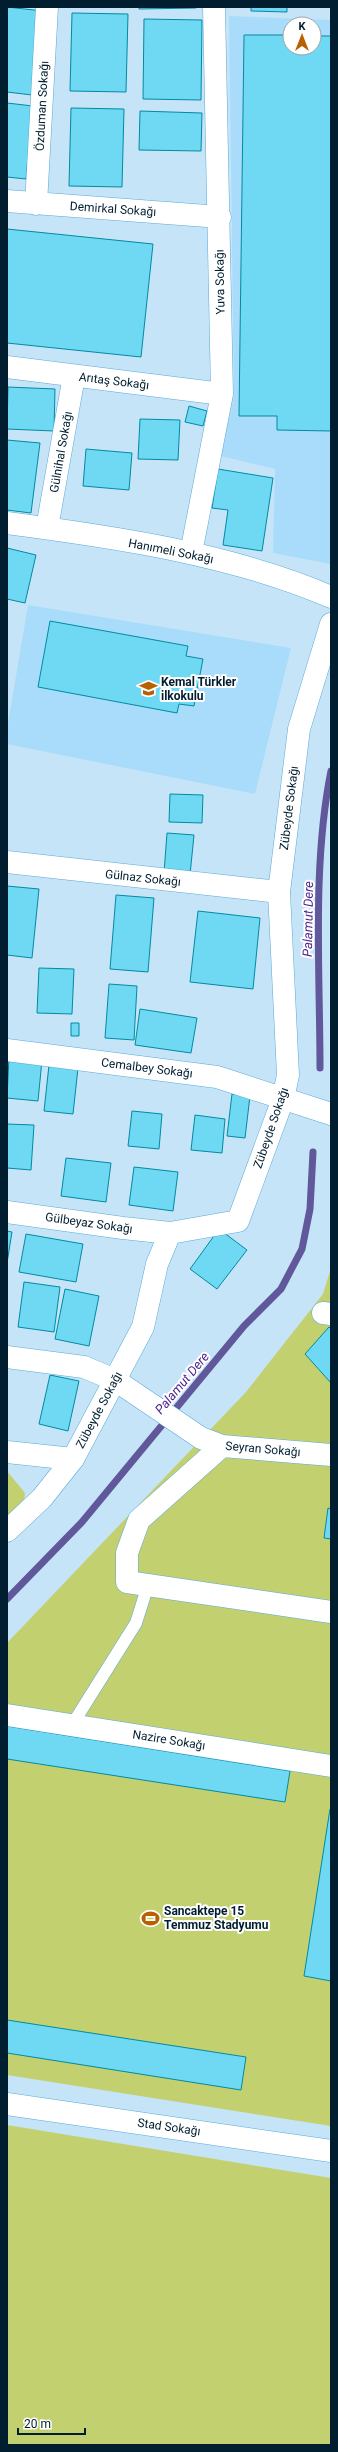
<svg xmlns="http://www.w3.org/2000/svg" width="338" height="2452" font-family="Roboto,sans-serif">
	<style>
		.built { fill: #a9dcfb; fill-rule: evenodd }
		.green { fill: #c3d06f }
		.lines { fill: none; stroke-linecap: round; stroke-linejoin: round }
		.stream { stroke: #61579b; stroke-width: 7 }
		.building { fill: #6fd8f2; stroke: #008ba2 }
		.service-casing { stroke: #59aad8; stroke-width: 13 }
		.minor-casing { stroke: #59aad8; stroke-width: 23 }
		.tertiary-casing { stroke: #59aad8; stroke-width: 23 }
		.service { stroke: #fff; stroke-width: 12 }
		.minor { stroke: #fff; stroke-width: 22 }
		.tertiary { stroke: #fff; stroke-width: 22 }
		.labels { text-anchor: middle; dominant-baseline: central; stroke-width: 4; stroke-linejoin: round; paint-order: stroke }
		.street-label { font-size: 12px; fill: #001e30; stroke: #fff }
		.poi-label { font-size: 12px; font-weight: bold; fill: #001e30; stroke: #fff; text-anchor: start }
		.water-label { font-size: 13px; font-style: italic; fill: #502790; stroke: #fff }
	</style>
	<rect width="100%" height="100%" fill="#c6e4f8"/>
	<path class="built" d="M229,16L331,20V564L273,553L275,469L221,456L234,396ZM290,24H314V48H290Z
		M28,605L291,648L255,794L7,744V729Z"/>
	<path class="green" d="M331,1268V2126L7,2075V1643L246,1392L323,1294Z
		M7,1471L25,1493L24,1504L7,1520Z
		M7,2125L331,2178V2445H7Z"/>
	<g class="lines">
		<path class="stream" d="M320,1068C320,972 312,865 331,771
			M7,1599L82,1522L244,1326L281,1289L302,1249L310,1209L313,1152"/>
	</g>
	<path class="building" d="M7,7L43,11L32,95L7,92Z
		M139,7H196V8L139,9Z
		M251,7H287V12L251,11Z
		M72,13L128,14L126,92L70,91Z
		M144,19L202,20L201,100L143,99Z
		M244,35H290V48H314V36H331V431L277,430V416H239Z
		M7,103L33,106L26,179L7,177Z
		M71,108L124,109L122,187L69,186Z
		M140,111L202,113L201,151L139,150Z
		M7,229L153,244L141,357L7,343Z
		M8,387L55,389L54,431L7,429Z
		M189,406L207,411L203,426L185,422Z
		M140,419L180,420L178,460L138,459Z
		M7,440L40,443L31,513L7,510Z
		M86,449L132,453L129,490L83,486Z
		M218,469L273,478L262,551L223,545L228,510L212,508Z
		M7,548L36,555L25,603L7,599Z
		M50,621L188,646L186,656L203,659L194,706L179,704L177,713L38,687Z
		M170,794L203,795L202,823L169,822Z
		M167,833L194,835L190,875L164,873Z
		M7,886L39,889L32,958L7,955Z
		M116,895L154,898L148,972L110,969Z
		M198,911L260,918L253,989L190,982Z
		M39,968L74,969L72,1014L37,1013Z
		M109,984L137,986L134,1040L105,1038Z
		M140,1009L197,1018L191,1053L135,1045Z
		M71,1023H79V1036H71Z
		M9,1057L42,1060L38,1101L7,1098Z
		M49,1065L78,1068L73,1114L44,1111Z
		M232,1094L250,1096L245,1138L227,1136Z
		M132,1111L162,1114L159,1149L128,1146Z
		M195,1115L225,1119L222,1153L191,1150Z
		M7,1124L34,1125L31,1170L7,1168Z
		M66,1158L111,1163L106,1202L61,1196Z
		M134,1167L178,1172L173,1211L129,1205Z
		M219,1229L247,1250L217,1289L190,1269Z
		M7,1231L12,1232L7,1263Z
		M26,1234L83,1244L76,1282L19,1272Z
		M24,1282L60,1287L54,1332L18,1327Z
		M65,1289L99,1296L89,1346L55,1339Z
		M329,1327L331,1329V1383L305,1354Z
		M50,1375L79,1381L68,1431L39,1424Z
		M328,1508L331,1509V1539L324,1538Z
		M7,1726L290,1771L285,1802L7,1759Z
		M330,1809L331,1810V1981L304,1976Z
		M7,2020L246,2057L241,2090L7,2053Z"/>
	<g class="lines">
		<defs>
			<path id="service" d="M72,1725L136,1623L148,1585"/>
			<path id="minor" d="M7,201L220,217
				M36,204L47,7
				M7,367L222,394
				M7,523C115,537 231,554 331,597
				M47,528L74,376
				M191,553L222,394L214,7
				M7,862L279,892
				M7,1050L217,1077L331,1114
				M7,1212L123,1228L170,1233
				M323,1313L331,1314
				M7,1357L84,1367L115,1380L201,1438L222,1446L331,1455
				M222,1446L139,1520L127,1553V1582L331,1612
				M7,1531L42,1498L73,1459L143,1327L157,1264L170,1233L238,1221L283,1099L288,1075L279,892L299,729L331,624
				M7,1715L331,1766
				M7,2104L331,2151"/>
			<path id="tertiary" d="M7,1452L73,1459"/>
		</defs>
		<use href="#service" class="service-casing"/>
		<use href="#minor" class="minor-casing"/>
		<use href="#tertiary" class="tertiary-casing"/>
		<use href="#service" class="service"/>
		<use href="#minor" class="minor"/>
		<use href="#tertiary" class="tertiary"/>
	</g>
	<defs>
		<symbol id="school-bare" viewBox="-9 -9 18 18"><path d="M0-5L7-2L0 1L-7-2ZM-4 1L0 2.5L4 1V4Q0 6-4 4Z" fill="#bb6001" stroke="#fff" stroke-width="2.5" paint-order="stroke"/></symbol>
		<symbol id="stadium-bare" viewBox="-9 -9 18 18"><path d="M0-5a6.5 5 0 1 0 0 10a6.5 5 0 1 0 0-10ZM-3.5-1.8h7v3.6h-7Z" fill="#bb6001" stroke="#fff" stroke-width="2.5" paint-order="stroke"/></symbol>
	</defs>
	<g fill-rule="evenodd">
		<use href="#school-bare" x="136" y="676" width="25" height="25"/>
		<use href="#stadium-bare" x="138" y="1906" width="25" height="25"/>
	</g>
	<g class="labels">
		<g class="street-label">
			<text transform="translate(42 106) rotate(-87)">Özduman Sokağı</text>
			<text transform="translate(113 209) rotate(4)">Demirkal Sokağı</text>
			<text transform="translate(220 282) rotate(-91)">Yuva Sokağı</text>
			<text transform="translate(114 381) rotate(7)">Arıtaş Sokağı</text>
			<text transform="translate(61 452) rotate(-80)">Gülnihal Sokağı</text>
			<text transform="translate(171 551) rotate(11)">Hanımeli Sokağı</text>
			<text transform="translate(289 808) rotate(-83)">Zübeyde Sokağı</text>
			<text transform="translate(143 878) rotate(6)">Gülnaz Sokağı</text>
			<text transform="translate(147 1068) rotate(7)">Cemalbey Sokağı</text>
			<text transform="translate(271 1128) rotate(-71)">Zübeyde Sokağı</text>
			<text transform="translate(89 1223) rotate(8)">Gülbeyaz Sokağı</text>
			<text transform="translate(99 1410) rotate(-62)">Zübeyde Sokağı</text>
			<text transform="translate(263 1449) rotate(5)">Seyran Sokağı</text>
			<text transform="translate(169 1740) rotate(9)">Nazire Sokağı</text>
			<text transform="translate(169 2127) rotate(8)">Stad Sokağı</text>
		</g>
		<g class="poi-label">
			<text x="161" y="682">Kemal Türkler<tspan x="161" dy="14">ilkokulu</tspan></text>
			<text x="164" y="1911">Sancaktepe 15<tspan x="164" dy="14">Temmuz Stadyumu</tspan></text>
		</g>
		<g class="water-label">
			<text transform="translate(308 919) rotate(-89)">Palamut Dere</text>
			<text transform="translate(182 1383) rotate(-50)">Palamut Dere</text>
		</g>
	</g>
	<rect width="338" height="2452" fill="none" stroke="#001e30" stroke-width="16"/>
	<g transform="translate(302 36)"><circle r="19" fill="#ffffff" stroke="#99a5ac"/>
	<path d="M0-3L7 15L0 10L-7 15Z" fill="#bb6001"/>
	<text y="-6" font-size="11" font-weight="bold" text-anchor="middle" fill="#001e30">K</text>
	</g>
	<path d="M18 2428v6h67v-6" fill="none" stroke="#001e30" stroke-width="2"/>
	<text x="24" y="2428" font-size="12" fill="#001e30" stroke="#ffffff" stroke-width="3" paint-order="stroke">20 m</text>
</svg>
